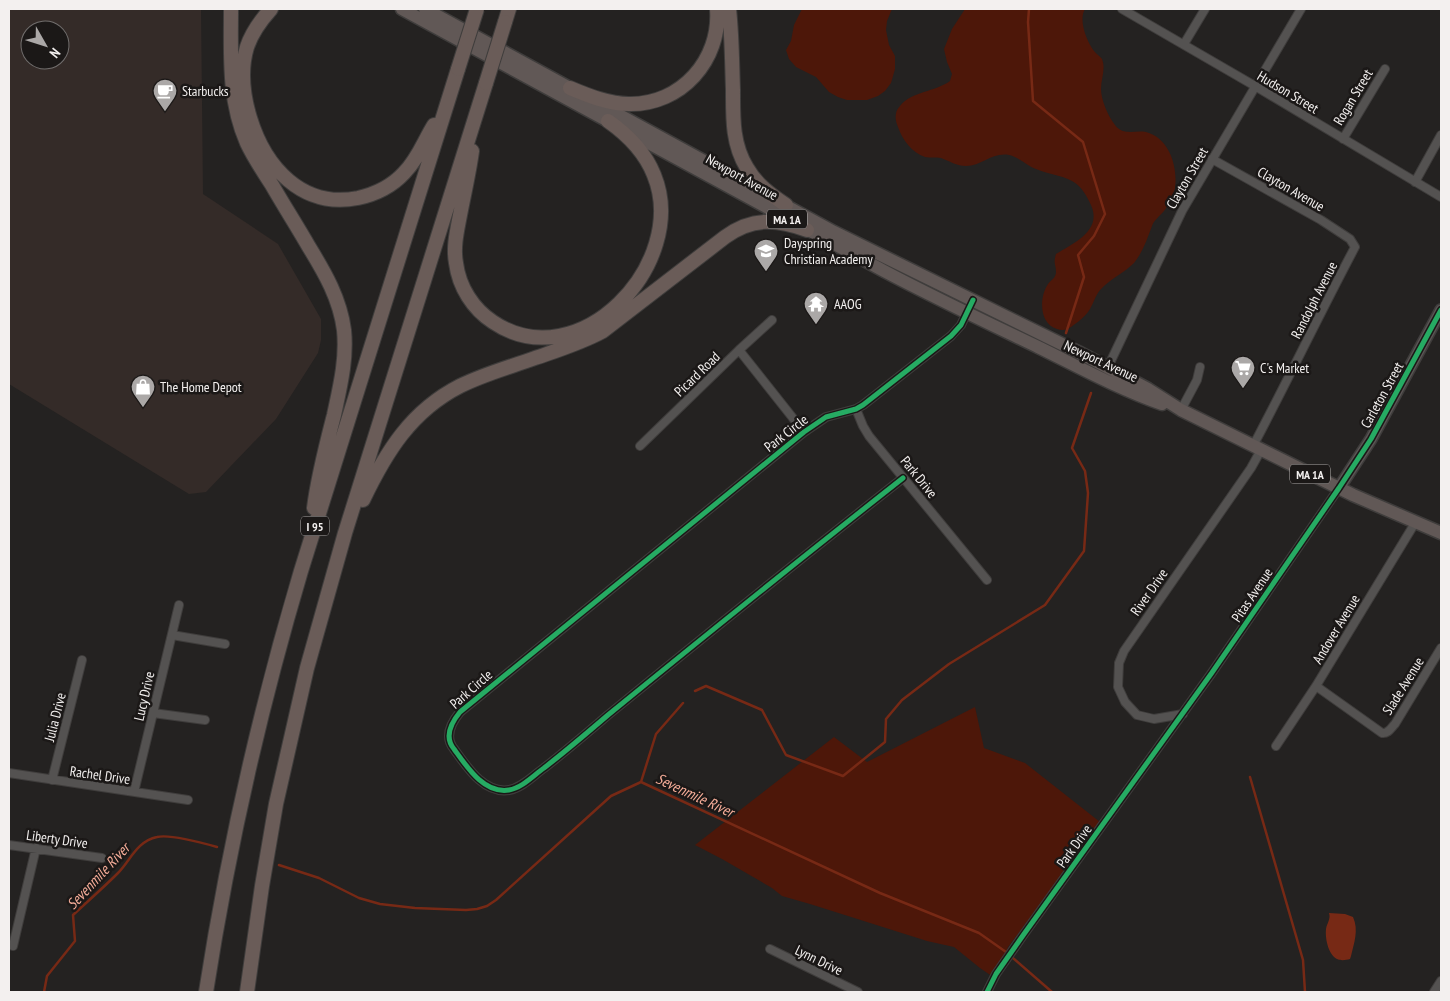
<svg xmlns="http://www.w3.org/2000/svg" width="1450" height="1001" font-family="'PT Sans Narrow',sans-serif">
	<style>
		.built { fill: #342b28; fill-rule: evenodd }
		.green { fill: #4d1709 }
		.water { fill: #772915 }
		.lines { fill: none; stroke-linecap: round; stroke-linejoin: round }
		.stream { stroke: #772915; stroke-width: 2.5 }
		.street-casing { stroke: #3f3d3c; stroke-width: 10 }
		.secondary-casing { stroke: #3f3d3c; stroke-width: 14 }
		.primary-casing { stroke: #3f3d3c; stroke-width: 15 }
		.highway-casing { stroke: #3f3d3c; stroke-width: 16 }
		.street { stroke: #545251; stroke-width: 8 }
		.secondary { stroke: #5a5554; stroke-width: 11 }
		.primary { stroke: #615856; stroke-width: 12 }
		.highway { stroke: #6a5c58; stroke-width: 14 }
		.highway-bridge-casing { stroke: #3f3d3c; stroke-width: 16; stroke-linecap: butt }
		.highway-bridge { stroke: #6a5c58; stroke-width: 14 }
		.cycleway-casing { stroke: #1b1817; stroke-width: 8 }
		.cycleway { stroke: #26ab63; stroke-width: 5 }
		.labels { text-anchor: middle; dominant-baseline: central; stroke-width: 5; stroke-linejoin: round; paint-order: stroke }
		.shield { fill: #1b1817; stroke: #b2afae; stroke-width: 1 }
		.shield-label { font-size: 12px; font-weight: bold; fill: #f3f0ef }
		.poi-label { font-size: 14px; fill: #f3f0ef; stroke: #1b1817; text-anchor: start }
		.street-label { font-size: 14px; fill: #f3f0ef; stroke: #1b1817 }
		.water-label { font-size: 15px; font-style: italic; fill: #f6ad99; stroke: #1b1817 }
	</style>
	<rect width="100%" height="100%" fill="#242221"/>
	<path class="built" d="M9,9H201L203,194L278,244L321,319V340L318,353L276,419L206,492L189,494L9,384ZM30,30H60V60H30Z"/>
	<path class="green" d="M802,9H892L887,21L886,30L889,45L895,56V69L891,83L885,91L878,96L867,100H847L838,97L829,92L816,77L796,67L789,59L786,50L791,41L794,25Z
		M965,9H1085C1078,20 1087,42 1094,51C1096,54 1100,56 1102,59C1106,69 1101,79 1101,89C1101,100 1108,116 1115,125C1123,136 1135,130 1146,132C1169,138 1178,166 1175,188C1173,196 1169,205 1164,211C1160,216 1154,220 1152,226C1147,239 1143,252 1134,263C1124,273 1110,279 1101,289C1096,294 1094,302 1090,309C1087,315 1077,323 1071,327C1067,330 1062,331 1057,329C1039,324 1039,297 1048,284C1051,280 1056,278 1056,272C1056,264 1053,264 1056,254C1076,242 1105,229 1089,201C1085,193 1080,185 1072,181C1061,175 1048,174 1036,169C1027,166 1019,157 1009,155C992,152 982,166 966,166C957,166 949,161 941,158C936,157 930,158 925,157C912,153 902,139 898,127C895,120 894,112 900,106C912,91 935,92 950,81L952,74L947,62L944,49L952,29Z
		M975,707L984,748L1025,763L1100,822L1060,876L1047,896L1008,947L1001,971L996,979L980,968L954,947L927,941L810,904L782,896L772,888L722,859L695,845L834,737L867,762Z"/>
	<path class="water" d="M1329,913L1345,914L1353,917C1359,930 1354,943 1351,956L1350,959C1346,960 1341,961 1337,959C1328,954 1325,938 1326,929C1327,923 1331,919 1329,913Z"/>
	<g class="lines">
		<path class="stream" d="M1029,9L1028,22L1033,101L1083,142L1105,214L1094,236L1078,255L1084,277L1066,333
			M695,691L706,686L762,710L786,755L843,776L885,742L886,719L902,700L949,664L1045,605L1084,551L1088,493L1085,471L1072,448L1091,393
			M1250,777L1303,960L1305,992
			M641,782L656,734L683,703
			M279,865L319,878L359,898L380,904L415,908L466,910L477,909L487,906L496,900L611,796L641,782L880,893L979,933L1006,952L1052,992
			M44,992L47,976L75,941L73,915C88,901 103,888 118,873C130,861 137,841 157,837C170,834 203,843 217,847"/>
		<defs>
			<path id="street" d="M1122,9L1255,86L1441,197
				M1184,44L1205,9
				M1343,139L1385,69
				M1212,159L1321,220L1350,239L1355,247C1320,313 1288,380 1253,446
				M1415,182L1441,135
				M739,350L804,432
				M1108,367L1182,211L1301,9
				M856,409L863,426L869,436L987,580
				M1181,410L1197,380L1200,367
				M640,446L739,350L772,320
				M903,478C804,556 706,635 608,715C587,733 566,751 544,768C534,775 522,788 509,790C484,794 467,767 454,749C444,737 451,723 460,712L804,432L826,417L856,409L863,405L951,336L961,325L973,300
				M172,635L225,644
				M1316,686L1382,733C1388,734 1391,728 1395,724L1441,648
				M153,713L205,720
				M1183,714L1154,719L1137,715L1125,702L1118,687L1119,663L1124,651L1251,468L1261,450
				M1276,746L1316,686L1415,523
				M9,773L188,800
				M52,780L82,660
				M134,792L179,605
				M9,845L102,858
				M13,946L36,848
				M770,949L858,992
				M987,992L996,974L1024,934L1211,674L1339,488
				M1434,992L1441,981"/>
			<path id="secondary" d="M1339,488L1371,439L1441,310"/>
			<path id="primary" d="M402,9L884,271C935,298 986,322 1038,347C1079,367 1119,389 1162,404
				M425,9L834,232L1078,352L1148,389L1181,410L1353,495L1441,533"/>
			<path id="highway" d="M231,9C231,54 228,100 247,143C254,158 263,171 272,185C284,206 297,226 309,247C325,273 340,299 344,330C347,359 340,387 334,415C326,446 318,476 314,508
				M271,9C261,20 252,32 247,47C240,70 243,95 250,118C265,167 302,209 358,198C376,194 392,186 404,173C418,159 424,141 434,125
				M729,9C732,36 732,63 733,90C733,117 732,144 747,168C756,184 771,195 786,205
				M505,22L509,9
				M570,88C589,96 609,104 629,104C681,105 721,60 717,9
				M472,151C469,173 464,194 460,215C457,231 453,247 456,263C459,287 473,309 493,322C579,380 690,263 654,175C645,152 628,135 608,121
				M363,500C386,452 411,411 460,386C484,374 510,367 535,358C558,350 581,343 603,331L725,237C752,217 777,219 807,230
				M206,992C228,850 260,709 301,571L458,69
				M247,992L262,886L276,804L307,668L345,533L486,83"/>
		</defs>
		<use href="#street" class="street-casing"/>
		<use href="#secondary" class="secondary-casing"/>
		<use href="#primary" class="primary-casing"/>
		<use href="#highway" class="highway-casing"/>
		<use href="#street" class="street"/>
		<use href="#secondary" class="secondary"/>
		<use href="#primary" class="primary"/>
		<use href="#highway" class="highway"/>
		<defs>
			<path id="highway-bridge" d="M458,69L477,9
				M486,83L505,22"/>
		</defs>
		<use href="#highway-bridge" class="highway-bridge-casing"/>
		<use href="#highway-bridge" class="highway-bridge"/>
		<defs>
			<path id="cycleway" d="M903,478C804,556 706,635 608,715C587,733 566,751 544,768C534,775 522,788 509,790C484,794 467,767 454,749C444,737 451,723 460,712L804,432L826,417L856,409L863,405L951,336L961,325L973,300
				M987,992L996,974L1024,934L1211,674L1339,488L1371,439L1441,310"/>
		</defs>
		<use href="#cycleway" class="cycleway-casing"/>
		<use href="#cycleway" class="cycleway"/>
	</g>
	<defs>
		<symbol id="cafe-pin" viewBox="-11 -11 22 30"><path d="M0 17L-7.5 6A9.5 9.5 0 1 1 7.5 6Z" fill="#aba8a7" stroke="#1b1817"/><path d="M-5.5-4.5H6V0H3Q3 3.5 0 3.5H-2.5Q-5.5 3.5-5.5 0ZM3-3.2v2h1.7v-2ZM-6 4.5H4V6H-6Z" fill="#fff"/></symbol>
		<symbol id="school-pin" viewBox="-11 -11 22 30"><path d="M0 17L-7.5 6A9.5 9.5 0 1 1 7.5 6Z" fill="#aba8a7" stroke="#1b1817"/><path d="M0-5L7-2L0 1L-7-2ZM-4 1L0 2.5L4 1V4Q0 6-4 4Z" fill="#fff"/></symbol>
		<symbol id="temple-pin" viewBox="-11 -11 22 30"><path d="M0 17L-7.5 6A9.5 9.5 0 1 1 7.5 6Z" fill="#aba8a7" stroke="#1b1817"/><path d="M0-6L5-2H3V0L6.5 2.5H4V6H1.5V3h-3V6H-4V2.5H-6.5L-3 0V-2H-5Z" fill="#fff"/></symbol>
		<symbol id="supermarket-pin" viewBox="-11 -11 22 30"><path d="M0 17L-7.5 6A9.5 9.5 0 1 1 7.5 6Z" fill="#aba8a7" stroke="#1b1817"/><path d="M-6-5.5h2.5l.6 2H6L4.5 2H-2.5L-4.4-4H-6ZM-1.5 3.2a1.3 1.3 0 1 0 .1 0ZM3 3.2a1.3 1.3 0 1 0 .1 0Z" fill="#fff"/></symbol>
		<symbol id="shop-pin" viewBox="-11 -11 22 30"><path d="M0 17L-7.5 6A9.5 9.5 0 1 1 7.5 6Z" fill="#aba8a7" stroke="#1b1817"/><path d="M-5-2.5h2.3a2.7 3.5 0 0 1 5.4 0H5L5.5 6h-11ZM-1.5-2.5h3a1.5 2.3 0 0 0-3 0Z" fill="#fff"/></symbol>
	</defs>
	<g fill-rule="evenodd">
		<use href="#cafe-pin" x="151" y="77" width="28" height="38"/>
		<use href="#school-pin" x="752" y="237" width="28" height="38"/>
		<use href="#temple-pin" x="802" y="290" width="28" height="38"/>
		<use href="#supermarket-pin" x="1229" y="354" width="28" height="38"/>
		<use href="#shop-pin" x="129" y="373" width="28" height="38"/>
	</g>
	<g class="labels">
		<g class="shield">
			<rect x="767" y="209.5" width="40" height="19" rx="4"/>
			<rect x="1290" y="464.5" width="40" height="19" rx="4"/>
			<rect x="301" y="516.5" width="28" height="19" rx="4"/>
		</g>
		<g class="shield-label">
			<text x="787" y="219">MA 1A</text>
			<text x="1310" y="474">MA 1A</text>
			<text x="315" y="526">I 95</text>
		</g>
		<g class="poi-label">
			<text x="182" y="91">Starbucks</text>
			<text x="784" y="243">Dayspring<tspan x="784" dy="16">Christian Academy</tspan></text>
			<text x="834" y="304">AAOG</text>
			<text x="1260" y="368">C's Market</text>
			<text x="160" y="387">The Home Depot</text>
		</g>
		<g class="street-label">
			<text transform="translate(1288 92) rotate(31)">Hudson Street</text>
			<text transform="translate(1353 97) rotate(-59)">Rogan Street</text>
			<text transform="translate(742 177) rotate(29)">Newport Avenue</text>
			<text transform="translate(1187 178) rotate(-60)">Clayton Street</text>
			<text transform="translate(1291 189) rotate(30)">Clayton Avenue</text>
			<text transform="translate(1314 300) rotate(-63)">Randolph Avenue</text>
			<text transform="translate(1101 361) rotate(25)">Newport Avenue</text>
			<text transform="translate(697 374) rotate(-44)">Picard Road</text>
			<text transform="translate(1382 395) rotate(-61)">Carleton Street</text>
			<text transform="translate(786 433) rotate(-38)">Park Circle</text>
			<text transform="translate(919 477) rotate(51)">Park Drive</text>
			<text transform="translate(1149 592) rotate(-55)">River Drive</text>
			<text transform="translate(1252 595) rotate(-56)">Pitas Avenue</text>
			<text transform="translate(1336 629) rotate(-59)">Andover Avenue</text>
			<text transform="translate(1403 686) rotate(-58)">Slade Avenue</text>
			<text transform="translate(471 689) rotate(-41)">Park Circle</text>
			<text transform="translate(144 696) rotate(-77)">Lucy Drive</text>
			<text transform="translate(55 717) rotate(-76)">Julia Drive</text>
			<text transform="translate(100 775) rotate(8)">Rachel Drive</text>
			<text transform="translate(57 839) rotate(8)">Liberty Drive</text>
			<text transform="translate(1074 846) rotate(-54)">Park Drive</text>
			<text transform="translate(819 960) rotate(26)">Lynn Drive</text>
		</g>
		<g class="water-label">
			<text transform="translate(695 795) rotate(25)">Sevenmile River</text>
			<text transform="translate(98 876) rotate(-47)">Sevenmile River</text>
		</g>
	</g>
	<rect width="1450" height="1001" fill="none" stroke="#f3f0ef" stroke-width="20"/>
	<g transform="translate(45 45) rotate(129)"><circle r="24" fill="#1b1817" stroke="#716e6d"/>
	<path d="M0-4L9 19L0 12L-9 19Z" fill="#aba8a7"/>
	<text y="-8" font-size="14" font-weight="bold" text-anchor="middle" fill="#f3f0ef">N</text>
	</g>
</svg>
